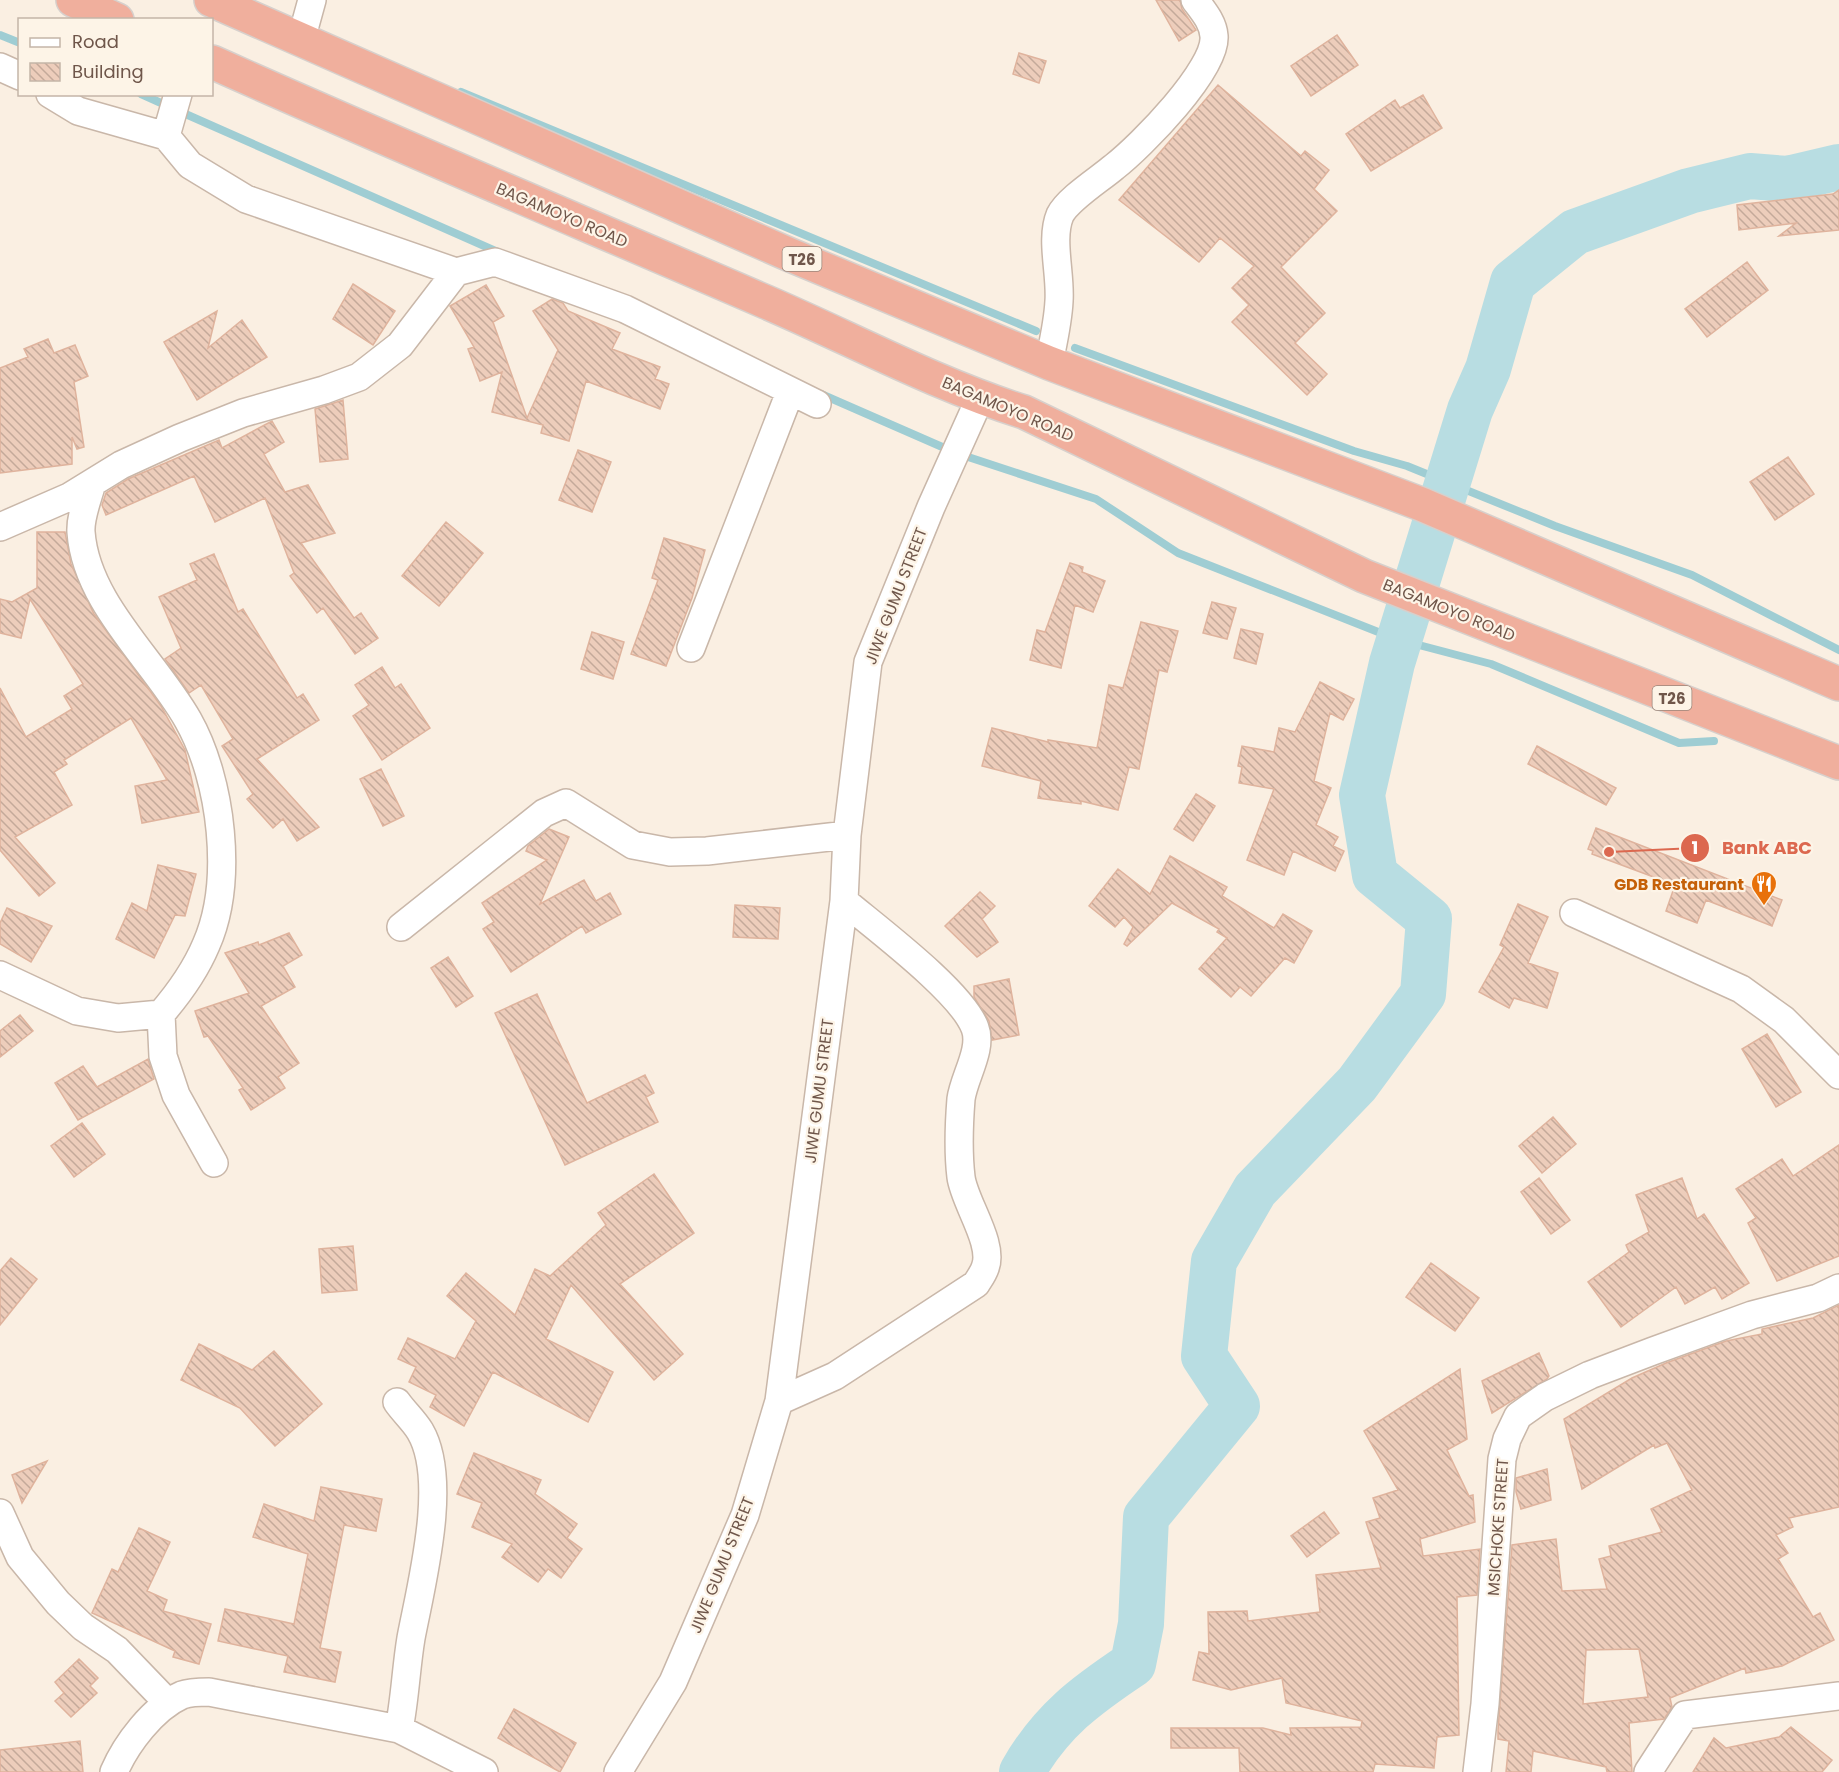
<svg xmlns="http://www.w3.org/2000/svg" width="1839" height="1772" font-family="Poppins,sans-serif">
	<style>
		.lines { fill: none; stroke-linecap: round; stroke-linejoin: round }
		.stream { stroke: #9fcdd3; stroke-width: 8 }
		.river { stroke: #b8dde2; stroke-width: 46 }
		.building { fill: url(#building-back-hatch); stroke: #dfb39d; stroke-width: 1.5; fill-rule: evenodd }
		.minor-casing { stroke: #c9b7a9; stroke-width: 30 }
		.highway-casing { stroke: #d7d0cc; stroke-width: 36 }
		.minor { stroke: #fff; stroke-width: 27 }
		.highway { stroke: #f0af9d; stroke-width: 33 }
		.labels { text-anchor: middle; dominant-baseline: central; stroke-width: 4.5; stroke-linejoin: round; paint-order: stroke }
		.shield { fill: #fdf4e7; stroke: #9a8579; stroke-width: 1.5 }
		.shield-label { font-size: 15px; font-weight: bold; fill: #6f564a }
		.street-label { font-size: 16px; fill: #6f564a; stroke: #fdf4e7 }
		.food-label { font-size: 16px; font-weight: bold; fill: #c56008; stroke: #fdf4e7; text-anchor: end }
		.leader { fill: none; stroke: #dc684f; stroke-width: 2 }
		.callout-dot { fill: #dc684f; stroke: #fdf4e7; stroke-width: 2 }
		.mark-label { font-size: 18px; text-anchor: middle; font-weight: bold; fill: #fff }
		.callout-label { font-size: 18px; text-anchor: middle; font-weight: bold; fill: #dc684f; stroke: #fdf4e7; stroke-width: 4.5; stroke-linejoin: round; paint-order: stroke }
	</style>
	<defs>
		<pattern id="building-back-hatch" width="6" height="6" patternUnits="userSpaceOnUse" patternTransform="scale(1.5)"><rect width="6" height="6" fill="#edcdbb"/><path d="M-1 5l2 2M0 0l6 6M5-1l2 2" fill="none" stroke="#c4a99a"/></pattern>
	</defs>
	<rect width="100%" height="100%" fill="#faefe2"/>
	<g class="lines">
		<path class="stream" d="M0,35L20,43
			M461,92L1036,331
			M141,94L161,103
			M181,112L500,253
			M1075,348L1354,451L1407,466L1555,526L1692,575L1839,650
			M821,394L956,453L1096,499L1178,553L1396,639L1491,664L1679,743L1714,741"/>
		<path class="river" d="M1022,1772C1051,1721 1085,1696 1133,1664L1141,1624L1146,1517L1237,1406L1204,1356L1214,1261L1255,1190L1357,1084L1423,994L1429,919L1375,875L1362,795L1392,663L1470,410L1488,369L1513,282L1575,232L1689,191L1750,176L1788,179L1839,167"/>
	</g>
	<path class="building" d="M1156,0H1180L1182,9L1196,30L1179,41Z
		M1337,35L1358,65L1311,96L1291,66Z
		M1019,53L1046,61L1039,83L1013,74Z
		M1218,85L1301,156L1305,151L1329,170L1314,189L1337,211L1281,267L1325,313L1295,343L1327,374L1307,395L1232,322L1249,305L1232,288L1254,266L1220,238L1199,262L1119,200Z
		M1423,95L1442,128L1371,171L1346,134L1395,100L1400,108Z
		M1839,190V230L1779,236L1796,223L1739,230L1737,205L1833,194Z
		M1747,262L1768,290L1707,337L1685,309Z
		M353,284L395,311L373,345L333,319Z
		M486,285L504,316L493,322L527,418L558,350L533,311L552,299L563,303L568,311L620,333L612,349L660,367L655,379L669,384L660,409L586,381L569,441L541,433L543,425L492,412L502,372L480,381L468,349L474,347L450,306Z
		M217,311L208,348L242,320L267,357L197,400L164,342Z
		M48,339L54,353L75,345L88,376L74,382L84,447L77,449L72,437V464L0,473V368L28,357L24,349Z
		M343,400L348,459L320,462L315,409Z
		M272,421L284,442L264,454L285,492L308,485L335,533L301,543L354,618L361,613L378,638L355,654L323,608L317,613L290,576L294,573L265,498L215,522L194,476L106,515L102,505L106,493L128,479L219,440L222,448Z
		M578,450L611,462L592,512L559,500Z
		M1788,457L1814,494L1775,520L1750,482Z
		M446,522L483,553L439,606L402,576Z
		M37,532H65L71,564L94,614L161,706L185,750L199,812L142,823L135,786L167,780L131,718L64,760L67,764L54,772L72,805L15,837L55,883L39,896L0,850V688L26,737L72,709L64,696L83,684L30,599L21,638L0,633V599L12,602L37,588Z
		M664,538L705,550L692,598L666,666L631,654L658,580L652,578Z
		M214,554L238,612L243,609L297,698L303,694L319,720L257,759L319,827L297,841L283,819L273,828L247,799L253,794L222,746L233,739L201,685L189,693L165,659L181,648L159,597L197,580L190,564Z
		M1070,563L1083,567L1082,572L1105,581L1093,612L1075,605L1061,668L1030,660L1037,630L1045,632Z
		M1212,602L1236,608L1227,639L1203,633Z
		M1141,622L1178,631L1167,672L1159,670L1139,769L1129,767L1118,810L1081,801V804L1038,798L1041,781L982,766L992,728L1048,742V740L1097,748L1109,685L1123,688Z
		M1241,629L1263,634L1256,664L1234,658Z
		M592,632L624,642L613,679L581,669Z
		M382,667L395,688L401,684L430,728L382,760L353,716L369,705L355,685Z
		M1320,682L1354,699L1343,720L1330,713L1314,781L1331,788L1316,825L1338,837L1333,846L1344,851L1335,871L1293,851L1284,875L1247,860L1274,789L1239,783L1242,767L1238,766L1242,746L1274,752L1279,728L1295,732Z
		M1537,746L1616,788L1606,805L1528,764Z
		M381,769L404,816L383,826L360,779Z
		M1196,794L1215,806L1193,841L1174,829Z
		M1596,828L1782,900L1772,926L1706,900L1697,923L1666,911L1675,885L1592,854L1593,851L1588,849Z
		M549,829L569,837L540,904L584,880L596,901L610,893L621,914L586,933L582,926L511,972L483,929L494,922L482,903L547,860L526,851L528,846Z
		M1170,856L1227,887L1222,896L1274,928L1283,914L1312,931L1294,963L1285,958L1251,996L1240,987L1231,997L1199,969L1227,938L1217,932L1219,929L1172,903L1127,946L1124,944L1133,927L1124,917L1115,927L1089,906L1118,869L1150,894Z
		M158,865L196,874L185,916L175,915L154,958L116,939L132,903L147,911Z
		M980,892L995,906L982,919L998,942L977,957L945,926Z
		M1518,904L1548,917L1528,963L1558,973L1547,1008L1514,998L1509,1008L1479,992L1504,947L1500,945Z
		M735,905L780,908L778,939L733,937Z
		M7,908L52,926L31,962L0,944V923Z
		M289,933L302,955L283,966L295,987L261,1006L299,1063L278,1077L285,1088L251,1110L239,1090L243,1088L208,1036L204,1037L195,1011L249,993L225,953L258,942L259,945Z
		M448,957L473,996L456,1007L431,968Z
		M1009,979L1019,1035L992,1040L989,1021L974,997V986Z
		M537,994L587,1103L645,1075L654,1093L646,1097L658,1122L565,1165L495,1013Z
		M20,1015L33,1031L0,1057V1031Z
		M1767,1034L1801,1092L1776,1107L1742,1049Z
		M148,1059L154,1079L78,1120L55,1083L83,1066L97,1087Z
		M1553,1117L1576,1144L1542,1173L1519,1146Z
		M82,1123L105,1154L74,1177L51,1146Z
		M1839,1145V1256L1777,1281L1748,1223L1756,1218L1736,1189L1782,1159L1793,1176Z
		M654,1174L694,1233L620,1284L683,1354L654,1380L571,1285L546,1339L613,1372L588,1422L493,1372L464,1426L430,1407L436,1395L409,1382L416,1367L398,1359L408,1338L455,1359L476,1321L447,1296L466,1273L515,1315L535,1269L550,1276L606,1225L598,1213Z
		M1539,1178L1570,1220L1551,1234L1521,1192Z
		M1682,1178L1697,1219L1704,1214L1749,1283L1722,1299L1715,1287L1685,1304L1676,1287L1621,1327L1588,1282L1629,1252L1626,1245L1649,1232L1636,1195Z
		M353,1246L357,1290L322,1293L319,1249Z
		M11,1258L37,1279L0,1325V1271Z
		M1431,1263L1479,1298L1455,1331L1406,1297Z
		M1839,1305V1507L1789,1518L1793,1527L1776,1535L1788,1553L1778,1559L1813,1617L1820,1613L1834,1640L1782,1666L1746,1673L1745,1668L1670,1698L1672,1707L1664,1719L1629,1723L1632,1772H1607L1606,1767L1533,1751L1531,1772H1506L1509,1741L1498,1739V1730L1512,1545L1556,1539L1562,1591L1607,1589L1599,1559L1611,1556L1609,1546L1662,1532L1651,1509L1692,1490L1667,1443L1655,1448L1654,1445L1582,1489L1564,1419L1632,1378L1666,1363L1726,1341L1762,1334V1329L1813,1318ZM1639,1649L1648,1697L1583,1704L1586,1650Z
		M199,1344L252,1370L274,1351L322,1404L275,1446L240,1408L181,1380Z
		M1539,1353L1549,1376L1547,1379L1492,1413L1482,1381Z
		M1460,1369L1467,1439L1447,1450L1469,1496L1473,1495L1475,1522L1420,1539L1423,1556L1480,1549L1477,1595L1457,1597L1459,1735L1437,1737L1434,1768L1375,1764L1373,1772H1240L1239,1748H1171V1728H1263L1291,1735L1290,1728L1361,1727L1362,1721L1286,1703L1282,1678L1231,1690L1193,1680L1199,1652L1209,1654L1208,1612L1247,1611L1248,1621L1320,1612L1316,1575L1381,1568L1366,1522L1380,1518L1373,1498L1398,1490L1364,1431Z
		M474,1453L541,1480L535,1494L577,1524L567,1538L582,1549L561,1578L548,1569L538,1582L502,1557L512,1544L472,1527L482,1503L457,1494Z
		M47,1461L22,1503L12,1475Z
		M1547,1469L1551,1500L1521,1509L1516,1492V1478Z
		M321,1487L382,1499L376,1531L344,1525L320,1648L341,1652L335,1682L284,1672L288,1656L218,1641L225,1609L294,1624L308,1554L253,1537L264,1504L314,1521Z
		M1324,1512L1339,1533L1307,1557L1291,1536Z
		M139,1528L170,1542L147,1591L167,1600L163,1611L211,1624L199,1664L173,1657L175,1651L92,1613L112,1569L118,1572Z
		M79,1659L98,1678L90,1686L97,1693L71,1717L55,1701L64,1693L55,1682Z
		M514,1709L576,1743L560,1772L498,1738Z
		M1791,1727L1832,1760L1822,1772H1693L1714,1738L1726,1748L1779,1737Z
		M80,1741L83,1772H0V1750Z"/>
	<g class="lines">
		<defs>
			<path id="minor" d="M301,40L312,0
				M0,67L20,76
				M50,94L78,111L166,136
				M178,94L166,136L190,165L246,199L456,272
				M1049,363C1053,343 1058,322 1059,301C1061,274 1050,239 1060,215C1068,199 1100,179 1114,167C1141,146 1217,69 1214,36C1213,22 1203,11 1195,0
				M92,483C88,498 80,517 81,532C86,603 154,660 188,720C222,780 234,882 206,945C195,971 180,992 161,1014L163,1056L176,1095L214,1163
				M0,527L69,497L121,465L180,438L243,413L324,390L359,377L400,345L456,272L495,262L625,309L817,404
				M691,648L790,392
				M1574,913L1741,989L1784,1020L1839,1075
				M401,927L544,813L566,803L633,845L670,852L707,851L847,835
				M0,975L77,1011L118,1018L161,1014
				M779,1401L835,1376L976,1284C979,1279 983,1274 985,1268C995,1244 964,1202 961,1177C958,1152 959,1124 961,1099C964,1077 983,1049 975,1028C962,992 876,928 844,901
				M397,1402C404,1412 414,1421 420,1431C449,1480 421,1585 411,1638C406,1668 405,1699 399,1729
				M0,1513L20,1557L58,1603L83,1627L117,1650L168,1703
				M114,1772C126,1744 153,1708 182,1695C190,1692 201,1692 209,1692L399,1729L484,1772
				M618,1772L673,1682L745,1515L779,1401L844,901L847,835L868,662L931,507L980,398
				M1477,1772L1485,1704L1502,1459L1507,1439L1518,1416L1545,1397L1590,1375L1653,1351L1752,1315L1818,1298L1839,1288
				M1648,1772L1685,1715L1839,1696"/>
			<path id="highway" d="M73,0L117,20
				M211,0L788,254L1049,363L1421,504L1839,684
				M212,62C395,144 581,222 766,302C852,339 935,384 1024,412L1364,576L1839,763"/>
		</defs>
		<use href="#minor" class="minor-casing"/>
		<use href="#highway" class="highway-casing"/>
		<use href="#minor" class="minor"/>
		<use href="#highway" class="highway"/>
	</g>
	<defs>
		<symbol id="restaurant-pin" viewBox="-11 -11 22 30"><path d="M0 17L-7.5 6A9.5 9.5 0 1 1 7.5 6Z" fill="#e8710a" stroke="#fdf4e7"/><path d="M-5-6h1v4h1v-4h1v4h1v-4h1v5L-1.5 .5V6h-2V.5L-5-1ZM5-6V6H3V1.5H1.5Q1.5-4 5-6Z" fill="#fff"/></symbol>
	</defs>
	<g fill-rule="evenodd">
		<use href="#restaurant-pin" x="1749" y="869" width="30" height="40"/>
	</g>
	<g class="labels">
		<g class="shield">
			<rect x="782.5" y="247" width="39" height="24" rx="4.5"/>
			<rect x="1652.5" y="686" width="39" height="24" rx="4.5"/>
		</g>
		<g class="shield-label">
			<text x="802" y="259">T26</text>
			<text x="1672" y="698">T26</text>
		</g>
		<g class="street-label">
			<text transform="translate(562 215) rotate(23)">BAGAMOYO ROAD</text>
			<text transform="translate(1008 409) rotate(23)">BAGAMOYO ROAD</text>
			<text transform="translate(896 596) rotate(-69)">JIWE GUMU STREET</text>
			<text transform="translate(1449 610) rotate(22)">BAGAMOYO ROAD</text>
			<text transform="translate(819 1091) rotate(-83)">JIWE GUMU STREET</text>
			<text transform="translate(1498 1527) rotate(-86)">MSICHOKE STREET</text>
			<text transform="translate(722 1565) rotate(-68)">JIWE GUMU STREET</text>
		</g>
		<g class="food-label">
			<text x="1744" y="884">GDB Restaurant</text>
		</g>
	</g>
	<path class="leader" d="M1609 852L1695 848"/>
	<g class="callout-dot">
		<circle cx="1609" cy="852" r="6"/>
		<circle cx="1695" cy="848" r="15"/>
	</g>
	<g class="mark-label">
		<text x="1695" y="854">1</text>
	</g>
	<g class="callout-label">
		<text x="1767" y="854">Bank ABC</text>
	</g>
	<rect x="18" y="18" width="195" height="78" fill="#fdf4e7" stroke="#c4b5a8" stroke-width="1.5"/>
	<rect x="30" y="38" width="30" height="9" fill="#ffffff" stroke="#c4b5a8" stroke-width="1.5"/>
	<text x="72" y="48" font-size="18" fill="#6f564a">Road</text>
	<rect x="30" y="63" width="30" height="18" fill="url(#building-back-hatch)" stroke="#c4b5a8" stroke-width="1.5"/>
	<text x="72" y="78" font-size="18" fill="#6f564a">Building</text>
</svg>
